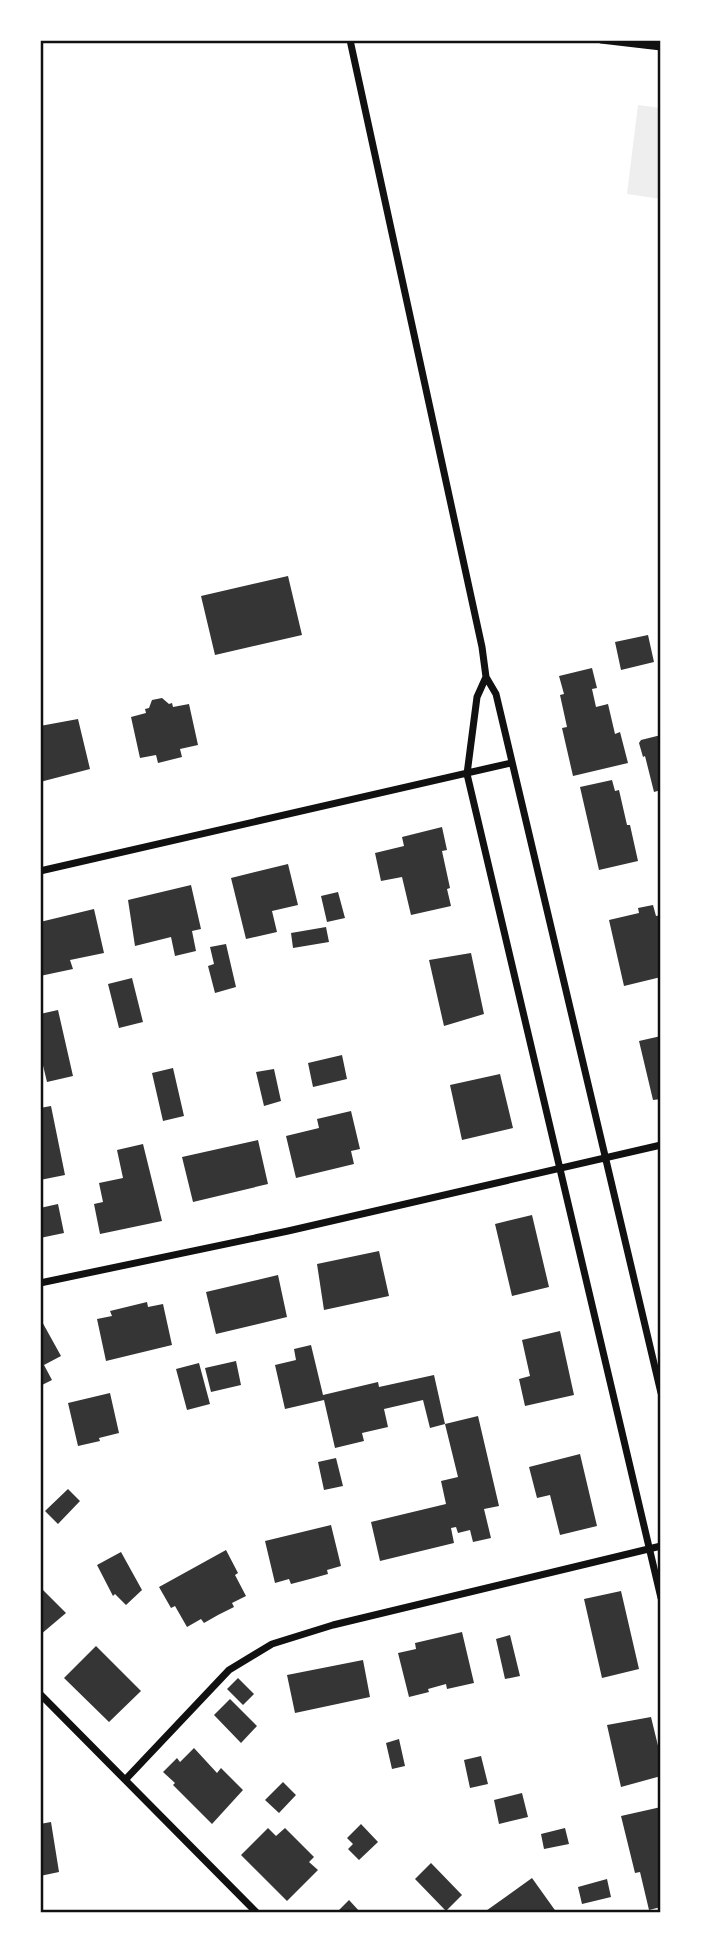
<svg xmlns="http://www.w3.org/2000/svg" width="701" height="1953" font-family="'Playfair Display',serif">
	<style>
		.green { fill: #eee }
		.building { fill: #353535 }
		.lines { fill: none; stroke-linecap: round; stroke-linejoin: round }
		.minor { stroke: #111; stroke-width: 7 }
		.neatline { fill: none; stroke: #111; stroke-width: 2.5 }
	</style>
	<rect width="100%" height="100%" fill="#fff"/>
	<path class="green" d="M638,105L661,108V199L627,194Z"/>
	<path class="building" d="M288,576L302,635L215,655L201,596Z
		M648,635L654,662L621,670L615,642Z
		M592,668L597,688L592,689L596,707L608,704L615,734L620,732L628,763L573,776L562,728L567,727L560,695L564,694L559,676Z
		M162,698L169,704L172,703L173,707L189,704L198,745L180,749L182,757L158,763L156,755L140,758L131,717L146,713L145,709L149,708L152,700Z
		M78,719L90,769L40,782V726Z
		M661,735V790L654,792L645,756L643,757L639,743L641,740Z
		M612,780L615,791L619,790L627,825H630L638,861L599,870L580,787Z
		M442,827L447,850L442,851L450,888L447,889L451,906L411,915L402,877L381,881L375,853L404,846L402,837Z
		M288,864L298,905L272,911L277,932L246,939L231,878Z
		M191,885L201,929L192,931L196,951L175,956L171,937L135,946L128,900Z
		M338,892L345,918L327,922L321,896Z
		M653,905L656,916L661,915V977L624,986L609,920L639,913L638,908Z
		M94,909L104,953L70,960L73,969L40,976V922Z
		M326,927L329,942L293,948L291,933Z
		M226,944L236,987L215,993L208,966L214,964L210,947Z
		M471,953L484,1014L444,1026L429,960Z
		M132,978L143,1022L119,1028L108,984Z
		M58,1010L73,1076L47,1082L40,1053V1014Z
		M661,1036V1099L653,1100L639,1041Z
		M342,1055L347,1079L313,1087L308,1063Z
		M173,1068L184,1116L163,1121L152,1073Z
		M274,1069L281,1101L264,1106L256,1072Z
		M500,1074L513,1128L462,1140L450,1085Z
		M51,1106L65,1175L40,1180V1108Z
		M351,1111L360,1149L351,1151L354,1164L296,1178L286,1136L319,1128L317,1119Z
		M258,1140L268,1184L193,1202L182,1157Z
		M143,1144L162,1221L100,1234L94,1204L103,1202L99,1183L123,1178L117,1150Z
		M58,1204L64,1233L40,1238V1208Z
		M532,1215L549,1287L512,1296L495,1224Z
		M379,1251L389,1296L324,1310L317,1264Z
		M278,1275L287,1317L216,1334L206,1292Z
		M147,1302L148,1307L163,1304L172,1345L106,1361L97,1319L112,1316L110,1311Z
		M40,1318L61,1356L44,1365L52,1380L40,1386Z
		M560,1331L574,1395L525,1406L519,1379L530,1376L522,1340Z
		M311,1345L323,1395L378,1382L379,1387L434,1375L445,1424L430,1428L423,1400L384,1409L388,1427L362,1433L364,1441L335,1448L324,1400L285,1409L275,1365L296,1360L294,1349Z
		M236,1361L241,1385L211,1392L205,1368Z
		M199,1363L210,1404L187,1410L176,1369Z
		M110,1393L119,1433L99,1438L100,1441L78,1446L68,1403Z
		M478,1416L499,1506L484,1509L491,1538L473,1542L470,1530L458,1533L456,1527L451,1528L454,1543L380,1561L371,1522L446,1504L441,1481L458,1477L445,1424Z
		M580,1454L597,1526L560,1535L550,1495L537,1498L529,1467Z
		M336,1458L343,1486L324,1490L318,1462Z
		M68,1489L80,1501L58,1524L45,1511Z
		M331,1525L341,1566L327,1570L328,1574L310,1579L291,1584L289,1579L275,1583L265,1541Z
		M226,1550L238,1573L235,1575L246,1596L232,1603L234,1607L218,1615L204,1623L201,1619L187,1627L175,1606L171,1608L159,1587Z
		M121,1552L142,1590L126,1605L115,1594L113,1596L97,1565Z
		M40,1587L66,1613L40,1635Z
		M621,1591L639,1669L602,1678L584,1599Z
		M462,1632L474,1683L447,1689L446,1684L428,1689L429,1692L409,1697L398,1653L416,1649L415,1643Z
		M510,1635L520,1676L505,1679L496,1639Z
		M96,1646L141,1691L109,1722L64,1678Z
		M363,1660L370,1697L295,1713L287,1675Z
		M238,1678L254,1694L243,1705L227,1689Z
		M230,1699L257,1726L241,1743L214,1715Z
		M651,1717L661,1758V1776L621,1787L607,1725Z
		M399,1739L405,1766L392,1769L386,1743Z
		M194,1748L217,1773L221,1768L243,1790L212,1824L173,1785L175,1783L163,1772L177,1758L180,1762Z
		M481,1756L488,1784L470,1788L464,1760Z
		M283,1782L296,1795L279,1813L265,1800Z
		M522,1793L528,1817L499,1824L494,1800Z
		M661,1807V1907L649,1910L640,1872L635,1873L621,1816Z
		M51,1822L59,1872L40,1876V1824Z
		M361,1824L378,1842L359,1860L348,1849L353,1844L347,1838Z
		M268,1828L276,1836L285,1828L314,1857L309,1862L318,1870L287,1901L241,1855Z
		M565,1828L569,1844L544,1849L541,1834Z
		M431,1863L462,1895L446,1911L415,1879Z
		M532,1878L557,1913H483L507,1896Z
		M607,1879L611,1897L582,1904L578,1887Z
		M349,1900L361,1913H336Z"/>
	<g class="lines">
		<path class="minor" d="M350,40L482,647L486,677L496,694L661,1393
			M601,40L661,47
			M486,677L477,697L467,774L661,1598
			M40,871L511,763
			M40,1283L288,1231L661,1145
			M40,1694L257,1913
			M126,1779L229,1670L272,1644L333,1625L661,1546"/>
	</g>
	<rect width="701" height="1953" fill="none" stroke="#ffffff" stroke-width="84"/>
	<rect x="42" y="42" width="617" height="1869" class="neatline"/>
</svg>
